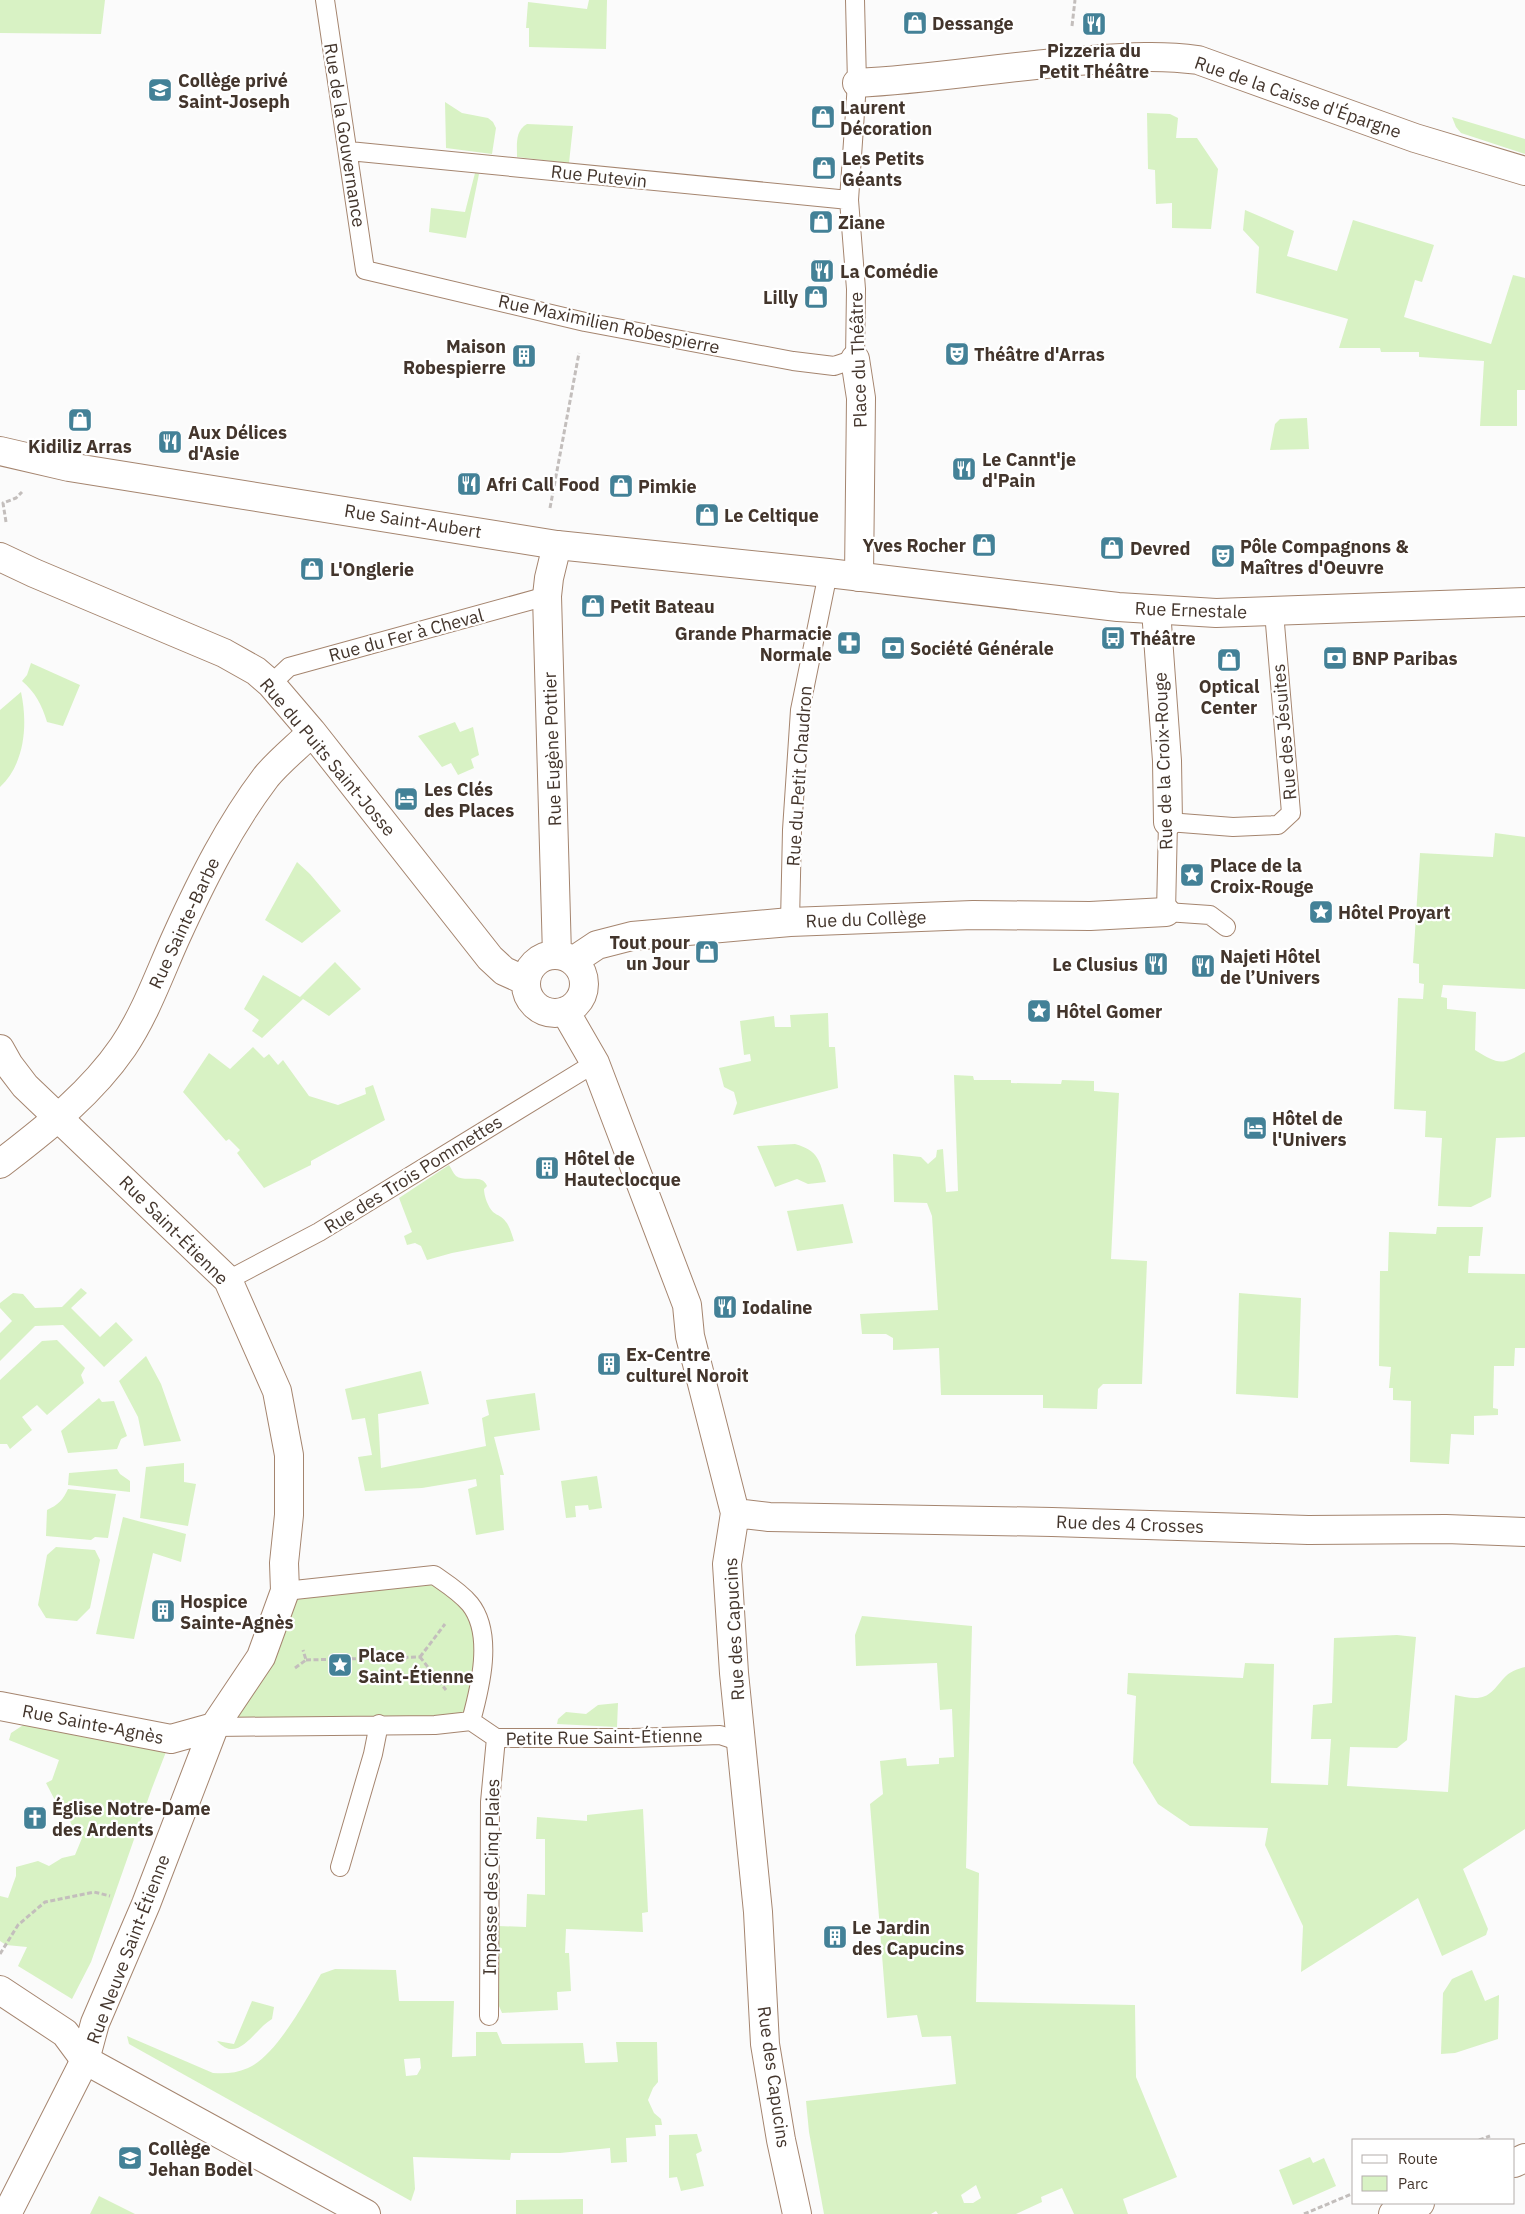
<svg xmlns="http://www.w3.org/2000/svg" width="1525" height="2214" font-family="'IBM Plex Sans',sans-serif">
	<style>
		.green { fill: #d8f2c4; fill-rule: evenodd }
		.lines { fill: none; stroke-linecap: round; stroke-linejoin: round }
		.service-casing { stroke: #a5856f; stroke-width: 20 }
		.minor-casing { stroke: #a5856f; stroke-width: 30 }
		.tertiary-casing { stroke: #a5856f; stroke-width: 30 }
		.secondary-casing { stroke: #a5856f; stroke-width: 30 }
		.path { stroke: #c3bebc; stroke-width: 3; stroke-dasharray: 5 2.5; stroke-linecap: butt }
		.service { stroke: #fff; stroke-width: 18 }
		.minor { stroke: #fff; stroke-width: 28 }
		.tertiary { stroke: #fff; stroke-width: 28 }
		.secondary { stroke: #fff; stroke-width: 28 }
		.labels { text-anchor: middle; dominant-baseline: central; stroke-width: 4.5; stroke-linejoin: round; paint-order: stroke }
		.poi-label { font-size: 18px; font-weight: bold; fill: #43352c; stroke: #fff; text-anchor: start }
		.street-label { font-size: 18px; fill: #43352c; stroke: #fff }
	</style>
	<rect width="100%" height="100%" fill="#fbfbfb"/>
	<path class="green" d="M0,0H105L101,34L0,33Z
		M589,0H607L606,49L529,47V28H526L528,2L587,9Z
		M445,102L462,113L488,118L493,122L496,128L492,154L446,148Z
		M1147,113L1170,114L1178,118L1176,138H1197L1218,169L1211,229L1172,228V203L1156,204L1155,170L1148,169Z
		M1452,117L1525,139V154L1461,133L1456,127Z
		M527,124L573,126L569,163L517,157C517,144 515,131 527,124Z
		M475,173L479,174L466,238L429,232L431,208L465,212Z
		M1245,210L1294,231L1287,256L1337,271L1353,220L1434,245L1422,282L1415,280L1404,317L1491,344L1513,275L1525,278V390H1517V426H1480L1484,361L1419,357V352H1381L1380,348H1339L1348,319L1256,293L1259,247L1243,230Z
		M1307,418L1309,449L1270,450L1275,424L1280,419Z
		M31,663L80,685L63,726L47,722C42,705 35,692 22,681L27,675Z
		M21,692C28,724 25,764 0,787V710Z
		M455,722L460,732L473,727L479,755L471,759L474,768L458,775L451,763L442,767L418,736Z
		M1495,833L1525,837V989L1443,985L1441,997L1447,998V1009L1476,1012L1475,1050C1498,1064 1501,1066 1525,1052V1137L1496,1138L1491,1197L1471,1207L1438,1206L1442,1138L1425,1137L1426,1111L1394,1109L1398,998L1423,999L1424,984L1419,983V964L1413,963L1420,853L1493,857Z
		M297,862L310,874L341,911L302,943L265,920Z
		M335,962L361,989L329,1016L303,999L262,1038L252,1031L259,1020L244,1009L263,975L300,997Z
		M828,1013L829,1047H835L838,1088L733,1115L737,1103L734,1092L724,1087L719,1068L751,1061L750,1054L744,1055L740,1021L774,1016L775,1027H791L790,1015Z
		M253,1047L264,1058L269,1054L278,1065L283,1060L309,1096L338,1105L366,1094L365,1088L373,1085L385,1120L311,1161V1165L264,1188L237,1153L240,1150L229,1139L226,1141L183,1092L209,1053L230,1069Z
		M954,1075L973,1076L974,1080H1011V1083L1061,1084L1062,1080L1094,1081V1091L1119,1093L1111,1259L1147,1261L1142,1384H1103L1098,1389L1097,1409L1043,1408V1395H941L939,1348L893,1350V1338L886,1334H862L860,1314L938,1310L932,1216L927,1203L894,1202L893,1154L921,1157L928,1164L936,1157L937,1150L943,1149L946,1192L958,1191Z
		M795,1144C819,1151 819,1160 826,1182L808,1184L797,1179L775,1187L757,1146Z
		M449,1165C451,1168 453,1173 456,1176C466,1183 482,1173 487,1186L484,1189C484,1196 488,1207 493,1212C498,1216 502,1216 506,1222C510,1227 512,1235 514,1241L452,1253L427,1260L421,1246L415,1243L407,1245L404,1236L412,1232L399,1198Z
		M843,1204L853,1243L797,1251L787,1211Z
		M1437,1227H1483L1480,1256H1469L1468,1273L1525,1274V1348H1515L1514,1366H1494L1493,1408L1498,1409V1415L1474,1416V1435L1451,1434L1449,1464L1410,1462L1411,1401L1393,1400V1388H1389L1391,1367L1379,1366L1380,1271H1388L1389,1232L1436,1234Z
		M81,1288L87,1293L71,1308L100,1337L116,1322L133,1340L104,1367L63,1325L35,1326L0,1361V1333L12,1321L0,1308V1303L13,1293L23,1294L35,1308L62,1307Z
		M1239,1293L1301,1298L1298,1398L1236,1394Z
		M57,1340L85,1368L81,1375L84,1383L47,1415L37,1405L22,1417L32,1430L10,1449L7,1444H0V1380L42,1341Z
		M146,1356L161,1384L181,1441L144,1446L138,1417L119,1381Z
		M421,1371L429,1404L378,1414L381,1468L486,1446L482,1418L489,1415L486,1400L535,1393L540,1430L494,1437L504,1475H500L504,1530L476,1535L468,1489L477,1486L476,1479L422,1488L365,1491L358,1457L372,1455L365,1418L352,1420L345,1389Z
		M99,1398L102,1402L114,1401L127,1436L121,1439L117,1449L68,1453L61,1431Z
		M184,1463V1482L196,1484L188,1526L140,1518L146,1467Z
		M117,1469L120,1474L130,1481V1492L68,1485L69,1473Z
		M597,1476L602,1508L589,1510L588,1505L575,1506L576,1517L566,1518L561,1481Z
		M68,1489L116,1494L108,1538L95,1537L91,1540L46,1536L47,1510C58,1505 63,1500 68,1489Z
		M123,1517L186,1534L181,1562L153,1553L134,1639L96,1634Z
		M56,1547L95,1550L100,1560L90,1608L77,1621L46,1618L38,1605L47,1555Z
		M434,1575L483,1630L471,1721L214,1727L285,1591Z
		M862,1616L972,1626L966,1868L979,1873L976,2002L1135,2005L1136,2077L1177,2177L1123,2199L1128,2214H1074L1062,2188L1041,2197L1042,2202L1016,2214H938L936,2211L931,2214H824L809,2132L806,2101L956,2084L951,2036L922,2037L917,2015L887,2018L870,1804L883,1794L880,1761L906,1758L907,1766L939,1764V1758L954,1757L952,1709L940,1710L937,1663L856,1666L855,1635ZM976,2185L981,2198L973,2203H964L961,2195Z
		M1397,1635L1416,1637L1407,1740L1397,1748L1350,1747L1347,1786L1448,1792L1455,1695C1461,1696 1468,1698 1475,1698C1490,1698 1495,1688 1504,1678C1509,1672 1517,1669 1525,1667V1829L1463,1869L1488,1929L1486,1935L1442,1956L1418,1898L1301,1972L1303,1926L1265,1845L1268,1828L1190,1826L1158,1804L1133,1763L1136,1696L1127,1694L1128,1673L1243,1678L1245,1663L1274,1664L1271,1783L1328,1785L1331,1739H1311L1313,1705L1332,1703L1334,1638Z
		M618,1703L617,1727L557,1724L558,1719L566,1712L586,1714L598,1705Z
		M31,1720L171,1739L152,1788L91,1962L72,1999L18,1966L27,1947L6,1945L0,1941V1896L8,1898L16,1876V1867L38,1861L49,1866L62,1858L75,1855L82,1838L71,1824L68,1812L59,1808L46,1783L52,1780L59,1760L9,1740L11,1733Z
		M643,1809L648,1912L642,1913L643,1932L566,1929L565,1953H569L571,1991L557,1992L558,2010L502,2013L499,2006L498,1926L526,1927L527,1894L545,1895V1839H536L537,1817L587,1821V1815Z
		M335,1969L396,1970L399,2001H454L452,2057L476,2056V2032H497L502,2044L583,2043L585,2063L618,2062L616,2042H657L658,2082L653,2088L648,2100L654,2113L661,2119L662,2125H655L656,2136L626,2138L627,2162L611,2163L610,2148L560,2153H511L510,2160L413,2157L415,2189L411,2201L129,2044L127,2036L213,2073C226,2074 236,2073 248,2068C276,2056 306,2000 321,1974ZM420,2058L421,2068L417,2075L406,2076L404,2059Z
		M1472,1970L1485,2001L1499,1995L1498,2039L1455,2053L1441,2054L1443,1993L1452,1979Z
		M252,2001L274,2007L272,2019C254,2029 239,2065 217,2041L234,2044Z
		M697,2134L702,2151L696,2154L704,2186L681,2191L677,2177L669,2178V2135Z
		M1310,2157L1313,2163L1324,2158L1336,2186L1293,2205L1279,2170Z
		M99,2196L135,2214H90Z
		M583,2199V2214H516V2200Z"/>
	<g class="lines">
		<defs>
			<path id="service" d="M325,0L365,270L585,322L793,361L834,366L855,359L856,289L849,200L857,83L855,0
				M349,151L849,200
				M271,684L289,667L547,596
				M790,922L792,830L800,710L828,573
				M1226,927L1210,915L1166,912L1168,822L1233,827L1278,825L1291,813L1274,612
				M228,1280L319,1232L595,1063
				M471,1721L496,1738H632L720,1735L741,1742
				M214,1727L435,1725L471,1721C480,1688 494,1634 470,1604C460,1592 447,1584 434,1575L285,1591
				M340,1867L373,1754L379,1724
				M489,2016L490,1802L496,1738"/>
			<path id="minor" d="M857,83C936,79 1013,65 1092,60C1128,57 1162,55 1198,60L1415,138L1525,171
				M855,359L861,398L859,577
				M557,545L549,578L547,596L557,955
				M0,557L34,573L224,653L256,671L271,684L312,732L490,958L504,971L526,981
				M1156,610L1167,761L1168,822
				M526 984a29 29 0 1 1 58 0a29 29 0 1 1-58 0Z
				M573,961L597,945L632,936L790,922L973,915L1090,916L1166,912
				M565,1011L595,1063L687,1305L690,1336L735,1513L727,1564L734,1673L758,1912L765,2044L781,2140L797,2214
				M0,1049L9,1065L25,1086L228,1280L277,1391L289,1455V1515L284,1563L285,1591L261,1657L214,1727L146,1904L95,2023L85,2060L7,2214
				M0,1164C45,1129 90,1095 123,1047C146,1013 160,972 177,935C202,880 229,826 266,777C279,761 297,747 312,732
				M735,1513L769,1517L1052,1522L1308,1530L1446,1529L1525,1532
				M0,1706L171,1739L214,1727"/>
			<path id="tertiary" d="M0,451L69,467L557,545L828,573L1118,607L1216,613L1525,602
				M0,1990L65,2033L85,2060L366,2214"/>
			<path id="secondary" d="M1514,2163L1525,2158
				M1393,2214L1420,2203"/>
		</defs>
		<use href="#service" class="service-casing"/>
		<use href="#minor" class="minor-casing"/>
		<use href="#tertiary" class="tertiary-casing"/>
		<use href="#secondary" class="secondary-casing"/>
		<path class="path" d="M1072,26L1075,0
			M550,508L579,353
			M6,522L3,503L16,498L22,492
			M420,1657L446,1690
			M420,1657L445,1624
			M306,1660L420,1657
			M295,1668L306,1660L303,1650
			M0,1954L18,1925L45,1902L94,1892L110,1896
			M1479,2140L1490,2136
			M1304,2214L1354,2193"/>
		<use href="#service" class="service"/>
		<use href="#minor" class="minor"/>
		<use href="#tertiary" class="tertiary"/>
		<use href="#secondary" class="secondary"/>
	</g>
	<defs>
		<symbol id="shop-square" viewBox="-11 -11 22 22"><rect x="-9" y="-9" width="18" height="18" rx="4" fill="#438197" stroke="#fff"/><path d="M-5-2.5h2.3a2.7 3.5 0 0 1 5.4 0H5L5.5 6h-11ZM-1.5-2.5h3a1.5 2.3 0 0 0-3 0Z" fill="#fff"/></symbol>
		<symbol id="restaurant-square" viewBox="-11 -11 22 22"><rect x="-9" y="-9" width="18" height="18" rx="4" fill="#438197" stroke="#fff"/><path d="M-5-6h1v4h1v-4h1v4h1v-4h1v5L-1.5 .5V6h-2V.5L-5-1ZM5-6V6H3V1.5H1.5Q1.5-4 5-6Z" fill="#fff"/></symbol>
		<symbol id="school-square" viewBox="-11 -11 22 22"><rect x="-9" y="-9" width="18" height="18" rx="4" fill="#438197" stroke="#fff"/><path d="M0-5L7-2L0 1L-7-2ZM-4 1L0 2.5L4 1V4Q0 6-4 4Z" fill="#fff"/></symbol>
		<symbol id="theatre-square" viewBox="-11 -11 22 22"><rect x="-9" y="-9" width="18" height="18" rx="4" fill="#438197" stroke="#fff"/><path d="M-5-5.5Q0-4 5-5.5V0Q5 5 0 6Q-5 5-5 0ZM-3.3-2.5H-1v1.5H-3.3ZM1-2.5H3.3v1.5H1ZM-2.8 1Q0 5.5 2.8 1Z" fill="#fff"/></symbol>
		<symbol id="building-square" viewBox="-11 -11 22 22"><rect x="-9" y="-9" width="18" height="18" rx="4" fill="#438197" stroke="#fff"/><path d="M-4-6H4V6H1V3H-1V6H-4ZM-2.5-4.3h1.7v1.8h-1.7ZM.8-4.3h1.7v1.8H.8ZM-2.5-1h1.7V.8h-1.7ZM.8-1h1.7V.8H.8Z" fill="#fff"/></symbol>
		<symbol id="bus-square" viewBox="-11 -11 22 22"><rect x="-9" y="-9" width="18" height="18" rx="4" fill="#438197" stroke="#fff"/><path d="M-5-6H5V4H4V6H2V4H-2V6H-4V4H-5ZM-3.5-4V0h7V-4ZM-3.5 1.2v1.5H-2V1.2ZM2 1.2v1.5H3.5V1.2Z" fill="#fff"/></symbol>
		<symbol id="pharmacy-square" viewBox="-11 -11 22 22"><rect x="-9" y="-9" width="18" height="18" rx="4" fill="#438197" stroke="#fff"/><path d="M-2-6h4v4h4v4h-4v4h-4v-4h-4v-4h4Z" fill="#fff"/></symbol>
		<symbol id="bank-square" viewBox="-11 -11 22 22"><rect x="-9" y="-9" width="18" height="18" rx="4" fill="#438197" stroke="#fff"/><path d="M-6-4H6V4H-6ZM0-2.3a2.3 2.3 0 1 0 0 4.6a2.3 2.3 0 1 0 0-4.6Z" fill="#fff"/></symbol>
		<symbol id="hotel-square" viewBox="-11 -11 22 22"><rect x="-9" y="-9" width="18" height="18" rx="4" fill="#438197" stroke="#fff"/><path d="M-6-4.5h1.5V1H6V5H4.5V3h-9V5H-6ZM-4 0a1.8 1.8 0 1 1 3.6 0ZM.5 0V-2.5h3Q6-2.5 6 0Z" fill="#fff"/></symbol>
		<symbol id="sight-square" viewBox="-11 -11 22 22"><rect x="-9" y="-9" width="18" height="18" rx="4" fill="#438197" stroke="#fff"/><path d="M0-6L1.8-2.2L6-1.7L2.9 1.2L3.7 5.4L0 3.3L-3.7 5.4L-2.9 1.2L-6-1.7L-1.8-2.2Z" fill="#fff"/></symbol>
		<symbol id="church-square" viewBox="-11 -11 22 22"><rect x="-9" y="-9" width="18" height="18" rx="4" fill="#438197" stroke="#fff"/><path d="M-1.2-6h2.4v3.5h3.3v2.4h-3.3V6h-2.4V-.1h-3.3v-2.4h3.3Z" fill="#fff"/></symbol>
	</defs>
	<g fill-rule="evenodd">
		<use href="#shop-square" x="901" y="9" width="28" height="28"/>
		<use href="#restaurant-square" x="1080" y="10" width="28" height="28"/>
		<use href="#school-square" x="146" y="76" width="28" height="28"/>
		<use href="#shop-square" x="809" y="103" width="28" height="28"/>
		<use href="#shop-square" x="810" y="154" width="28" height="28"/>
		<use href="#shop-square" x="807" y="208" width="28" height="28"/>
		<use href="#restaurant-square" x="808" y="257" width="28" height="28"/>
		<use href="#shop-square" x="802" y="283" width="28" height="28"/>
		<use href="#theatre-square" x="943" y="340" width="28" height="28"/>
		<use href="#building-square" x="510" y="342" width="28" height="28"/>
		<use href="#shop-square" x="66" y="406" width="28" height="28"/>
		<use href="#restaurant-square" x="156" y="428" width="28" height="28"/>
		<use href="#restaurant-square" x="950" y="455" width="28" height="28"/>
		<use href="#restaurant-square" x="455" y="470" width="28" height="28"/>
		<use href="#shop-square" x="607" y="472" width="28" height="28"/>
		<use href="#shop-square" x="693" y="501" width="28" height="28"/>
		<use href="#shop-square" x="970" y="531" width="28" height="28"/>
		<use href="#shop-square" x="1098" y="534" width="28" height="28"/>
		<use href="#theatre-square" x="1209" y="542" width="28" height="28"/>
		<use href="#shop-square" x="298" y="555" width="28" height="28"/>
		<use href="#shop-square" x="579" y="592" width="28" height="28"/>
		<use href="#bus-square" x="1099" y="624" width="28" height="28"/>
		<use href="#pharmacy-square" x="835" y="629" width="28" height="28"/>
		<use href="#bank-square" x="879" y="634" width="28" height="28"/>
		<use href="#bank-square" x="1321" y="644" width="28" height="28"/>
		<use href="#shop-square" x="1215" y="646" width="28" height="28"/>
		<use href="#hotel-square" x="392" y="785" width="28" height="28"/>
		<use href="#sight-square" x="1178" y="861" width="28" height="28"/>
		<use href="#sight-square" x="1307" y="898" width="28" height="28"/>
		<use href="#shop-square" x="693" y="938" width="28" height="28"/>
		<use href="#restaurant-square" x="1142" y="950" width="28" height="28"/>
		<use href="#restaurant-square" x="1189" y="952" width="28" height="28"/>
		<use href="#sight-square" x="1025" y="997" width="28" height="28"/>
		<use href="#hotel-square" x="1241" y="1114" width="28" height="28"/>
		<use href="#building-square" x="533" y="1154" width="28" height="28"/>
		<use href="#restaurant-square" x="711" y="1293" width="28" height="28"/>
		<use href="#building-square" x="595" y="1350" width="28" height="28"/>
		<use href="#building-square" x="149" y="1597" width="28" height="28"/>
		<use href="#sight-square" x="326" y="1651" width="28" height="28"/>
		<use href="#church-square" x="21" y="1804" width="28" height="28"/>
		<use href="#building-square" x="821" y="1923" width="28" height="28"/>
		<use href="#school-square" x="116" y="2144" width="28" height="28"/>
	</g>
	<g class="labels">
		<g class="poi-label">
			<text x="932" y="23">Dessange</text>
			<text x="1094" y="50" text-anchor="middle">Pizzeria du<tspan x="1094" dy="21">Petit Théâtre</tspan></text>
			<text x="178" y="80">Collège privé<tspan x="178" dy="21">Saint-Joseph</tspan></text>
			<text x="840" y="107">Laurent<tspan x="840" dy="21">Décoration</tspan></text>
			<text x="842" y="158">Les Petits<tspan x="842" dy="21">Géants</tspan></text>
			<text x="838" y="222">Ziane</text>
			<text x="840" y="271">La Comédie</text>
			<text x="798" y="297" text-anchor="end">Lilly</text>
			<text x="506" y="346" text-anchor="end">Maison<tspan x="506" dy="21">Robespierre</tspan></text>
			<text x="974" y="354">Théâtre d'Arras</text>
			<text x="188" y="432">Aux Délices<tspan x="188" dy="21">d'Asie</tspan></text>
			<text x="80" y="446" text-anchor="middle">Kidiliz Arras</text>
			<text x="982" y="459">Le Cannt'je<tspan x="982" dy="21">d'Pain</tspan></text>
			<text x="486" y="484">Afri Call Food</text>
			<text x="638" y="486">Pimkie</text>
			<text x="724" y="515">Le Celtique</text>
			<text x="966" y="545" text-anchor="end">Yves Rocher</text>
			<text x="1240" y="546">Pôle Compagnons &amp;<tspan x="1240" dy="21">Maîtres d'Oeuvre</tspan></text>
			<text x="1130" y="548">Devred</text>
			<text x="330" y="569">L'Onglerie</text>
			<text x="610" y="606">Petit Bateau</text>
			<text x="832" y="633" text-anchor="end">Grande Pharmacie<tspan x="832" dy="21">Normale</tspan></text>
			<text x="1130" y="638">Théâtre</text>
			<text x="910" y="648">Société Générale</text>
			<text x="1352" y="658">BNP Paribas</text>
			<text x="1229" y="686" text-anchor="middle">Optical<tspan x="1229" dy="21">Center</tspan></text>
			<text x="424" y="789">Les Clés<tspan x="424" dy="21">des Places</tspan></text>
			<text x="1210" y="865">Place de la<tspan x="1210" dy="21">Croix-Rouge</tspan></text>
			<text x="1338" y="912">Hôtel Proyart</text>
			<text x="690" y="942" text-anchor="end">Tout pour<tspan x="690" dy="21">un Jour</tspan></text>
			<text x="1220" y="956">Najeti Hôtel<tspan x="1220" dy="21">de l’Univers</tspan></text>
			<text x="1138" y="964" text-anchor="end">Le Clusius</text>
			<text x="1056" y="1011">Hôtel Gomer</text>
			<text x="1272" y="1118">Hôtel de<tspan x="1272" dy="21">l'Univers</tspan></text>
			<text x="564" y="1158">Hôtel de<tspan x="564" dy="21">Hauteclocque</tspan></text>
			<text x="742" y="1307">Iodaline</text>
			<text x="626" y="1354">Ex-Centre<tspan x="626" dy="21">culturel Noroit</tspan></text>
			<text x="180" y="1601">Hospice<tspan x="180" dy="21">Sainte-Agnès</tspan></text>
			<text x="358" y="1655">Place<tspan x="358" dy="21">Saint-Étienne</tspan></text>
			<text x="52" y="1808">Église Notre-Dame<tspan x="52" dy="21">des Ardents</tspan></text>
			<text x="852" y="1927">Le Jardin<tspan x="852" dy="21">des Capucins</tspan></text>
			<text x="148" y="2148">Collège<tspan x="148" dy="21">Jehan Bodel</tspan></text>
		</g>
		<g class="street-label">
			<text transform="translate(1298 97) rotate(19)">Rue de la Caisse d'Épargne</text>
			<text transform="translate(345 135) rotate(81)">Rue de la Gouvernance</text>
			<text transform="translate(599 176) rotate(6)">Rue Putevin</text>
			<text transform="translate(609 324) rotate(12)">Rue Maximilien Robespierre</text>
			<text transform="translate(858 360) rotate(-92)">Place du Théâtre</text>
			<text transform="translate(413 521) rotate(9)">Rue Saint-Aubert</text>
			<text transform="translate(1191 610) rotate(2)">Rue Ernestale</text>
			<text transform="translate(406 635) rotate(-15)">Rue du Fer à Cheval</text>
			<text transform="translate(1284 732) rotate(-95)">Rue des Jésuites</text>
			<text transform="translate(552 749) rotate(-92)">Rue Eugène Pottier</text>
			<text transform="translate(328 757) rotate(50)">Rue du Puits Saint-Josse</text>
			<text transform="translate(1163 761) rotate(-92)">Rue de la Croix-Rouge</text>
			<text transform="translate(799 776) rotate(-86)">Rue du Petit Chaudron</text>
			<text transform="translate(866 919) rotate(-2)">Rue du Collège</text>
			<text transform="translate(184 923) rotate(-65)">Rue Sainte-Barbe</text>
			<text transform="translate(413 1174) rotate(-32)">Rue des Trois Pommettes</text>
			<text transform="translate(174 1230) rotate(45)">Rue Saint-Étienne</text>
			<text transform="translate(1130 1524) rotate(2)">Rue des 4 Crosses</text>
			<text transform="translate(734 1629) rotate(-93)">Rue des Capucins</text>
			<text transform="translate(93 1724) rotate(11)">Rue Sainte-Agnès</text>
			<text transform="translate(604 1737) rotate(-1)">Petite Rue Saint-Étienne</text>
			<text transform="translate(491 1877) rotate(-89)">Impasse des Cinq Plaies</text>
			<text transform="translate(128 1949) rotate(-69)">Rue Neuve Saint-Étienne</text>
			<text transform="translate(774 2077) rotate(82)">Rue des Capucins</text>
		</g>
	</g>
	<rect x="1352" y="2139" width="162" height="65" fill="#ffffff" stroke="#b4aeab"/>
	<rect x="1362" y="2155" width="25" height="8" fill="#ffffff" stroke="#b4aeab"/>
	<text x="1398" y="2164" font-size="15" fill="#43352c">Route</text>
	<rect x="1362" y="2176" width="25" height="15" fill="#d8f2c4" stroke="#b4aeab"/>
	<text x="1398" y="2189" font-size="15" fill="#43352c">Parc</text>
</svg>
